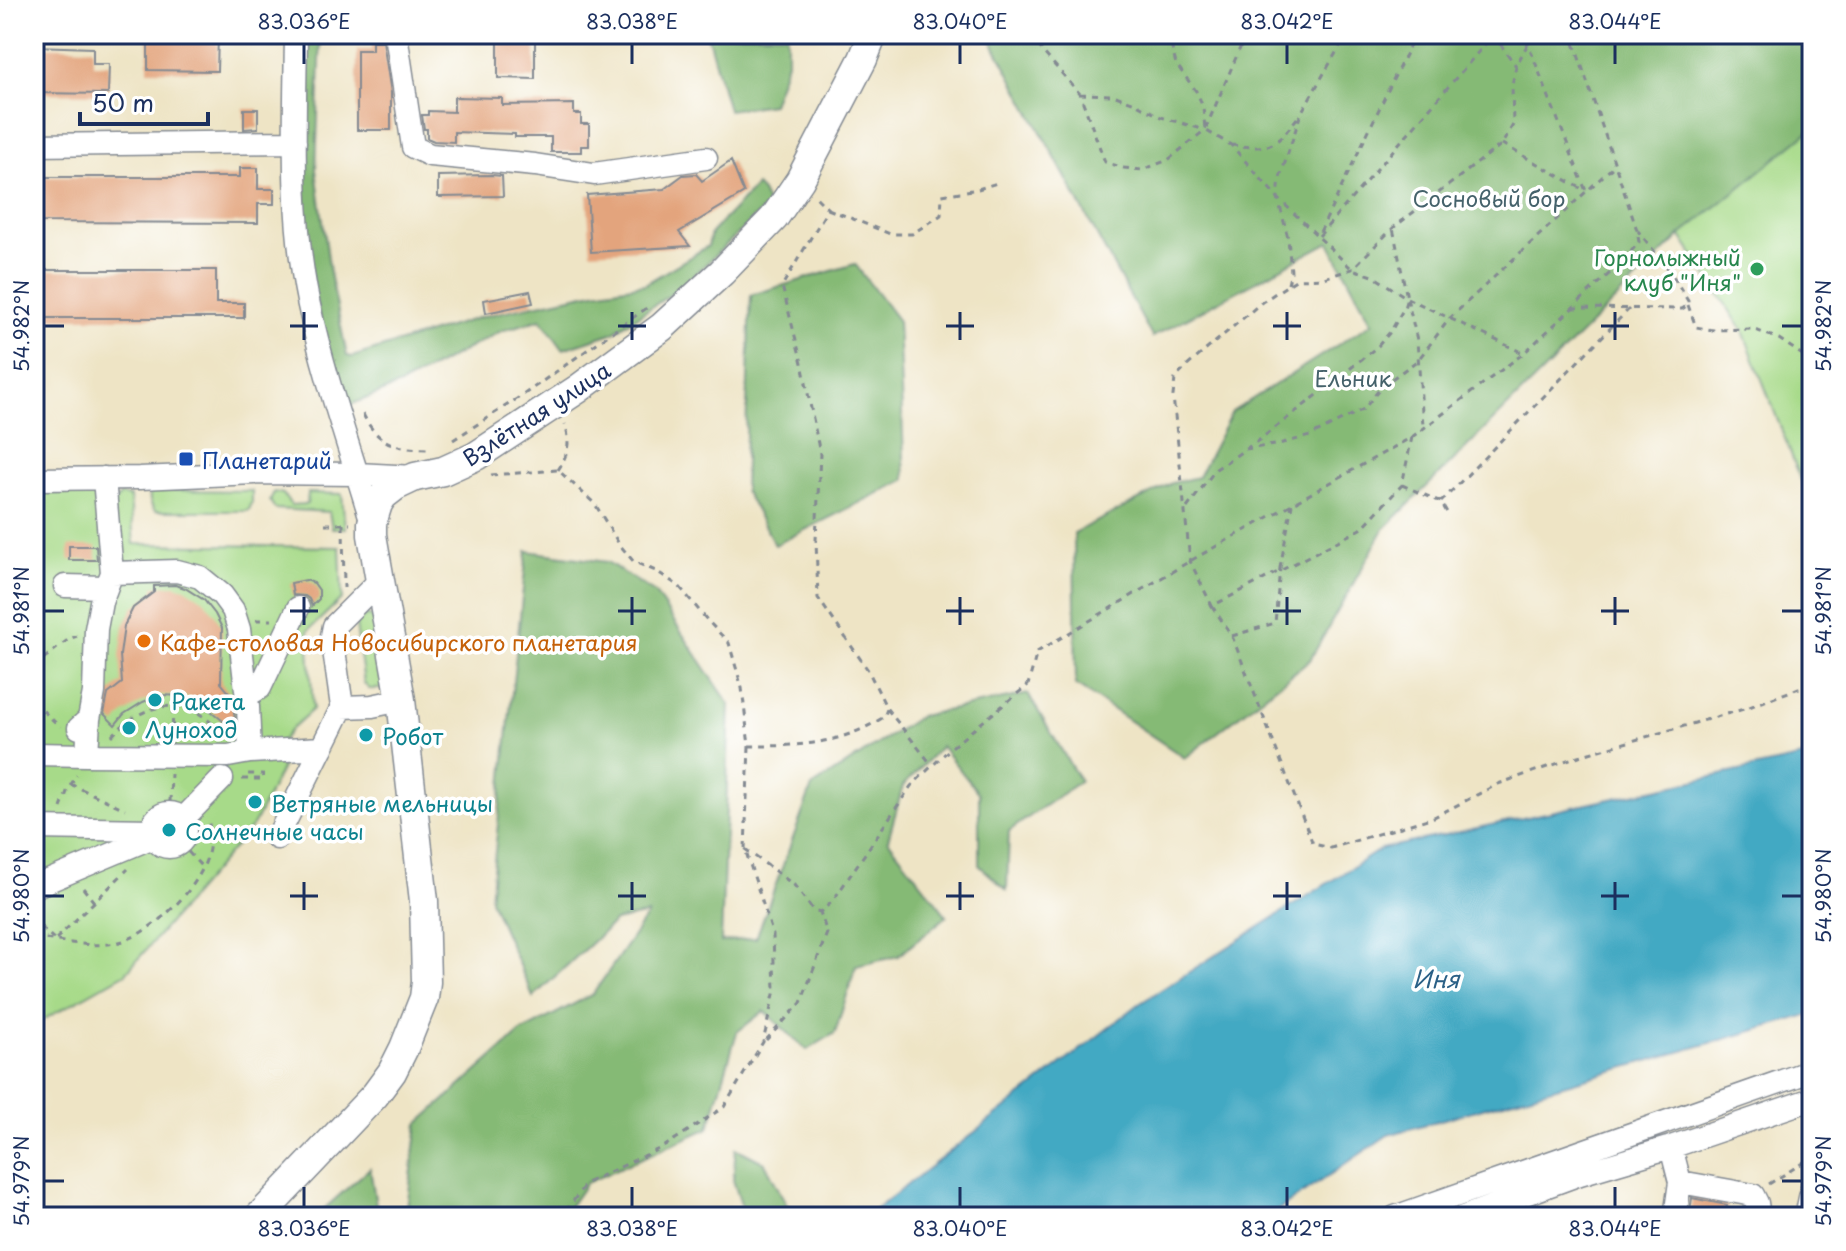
<svg xmlns="http://www.w3.org/2000/svg" width="1846" height="1251" font-family="'Playpen Sans',sans-serif">
	<style>
		.green { fill: #a7da89; stroke: #618474; stroke-width: 2 }
		.forest { fill: #85ba75; stroke: #50746a; stroke-width: 2 }
		.water { fill: #43a9c3; stroke: #2f6c90; stroke-width: 2 }
		.building { fill: #e3a47d }
		.lines { fill: none; stroke-linecap: round; stroke-linejoin: round }
		.minor-casing { stroke: #848a92; stroke-width: 25 }
		.major-casing { stroke: #848a92; stroke-width: 31 }
		.path { stroke: #848a92; stroke-width: 3; stroke-dasharray: 6 6; stroke-linecap: butt }
		.minor { stroke: #fff; stroke-width: 22 }
		.major { stroke: #fff; stroke-width: 28 }
		.ticks { fill: none; stroke: #1b2f5e; stroke-width: 3 }
		.leisure-dot { fill: #2e9e5b; stroke: #fff; stroke-width: 3 }
		.transit-dot { fill: #1a4fb4; stroke: #fff; stroke-width: 3 }
		.food-dot { fill: #e8710a; stroke: #fff; stroke-width: 3 }
		.culture-dot { fill: #0f9aa8; stroke: #fff; stroke-width: 3 }
		.labels { text-anchor: middle; dominant-baseline: central; stroke-width: 7; stroke-linejoin: round; paint-order: stroke }
		.park-label { font-size: 22px; fill: #45626b; stroke: #fff }
		.leisure-label { font-size: 22px; fill: #27864d; stroke: #fff; text-anchor: end }
		.street-label { font-size: 22px; fill: #1b2f5e; stroke: #fff }
		.transit-label { font-size: 22px; fill: #164399; stroke: #fff; text-anchor: start }
		.food-label { font-size: 22px; fill: #c56008; stroke: #fff; text-anchor: start }
		.culture-label { font-size: 22px; fill: #0d838f; stroke: #fff; text-anchor: start }
		.water-label { font-size: 24px; font-style: italic; fill: #2b6086; stroke: #fff }
		.neatline { fill: none; stroke: #1b2f5e; stroke-width: 3 }
		.ticks-label { font-size: 20px; text-anchor: middle; fill: #1b2f5e }
	</style>
	<rect width="100%" height="100%" fill="#fff"/>
	<filter id="ink" filterUnits="userSpaceOnUse"><feTurbulence type="fractalNoise" baseFrequency=".0125" numOctaves="2"/><feDisplacementMap in="SourceGraphic" scale="16" xChannelSelector="R" yChannelSelector="G"/><feConvolveMatrix kernelMatrix="1 2 1 2 8 2 1 2 1" color-interpolation-filters="sRGB"/></filter>
	<filter id="wash" filterUnits="userSpaceOnUse"><feTurbulence type="fractalNoise" baseFrequency=".006" numOctaves="4" result="noise"/><feDisplacementMap in="SourceGraphic" scale="32" xChannelSelector="R" yChannelSelector="G"/><feGaussianBlur stdDeviation="1.8" result="paint"/><feColorMatrix in="noise" values="0 0 0 0 0 0 0 0 0 0 0 0 0 0 0 0 0 1.4 0 .05"/><feComposite in="paint" operator="in"/></filter>
	<g filter="url(#wash)">
		<rect width="100%" height="100%" fill="#eee4c5"/>
		<path class="green" d="M1812,34V508L1743,331L1662,207Z
			M154,490L252,491V502L249,510L247,511H155C150,504 149,500 150,492Z
			M94,492L116,500L121,495L130,497L134,544L340,547L342,598L308,631L313,709L291,729L281,742L284,763L254,824L126,973L34,1025V587L42,586L43,545H34V499L37,493Z
			M274,492L283,494L291,505L307,504L308,493L342,494L345,528H332L329,512L275,509L270,501Z
			M366,615L375,618L385,681L382,689H369L364,683L356,626L357,622Z"/>
		<path class="forest" d="M303,34H321L316,170L330,273L347,356L352,357L484,316L594,292L645,284L708,246L711,233L756,186L762,192L768,205L682,287L612,333L563,349L541,319L501,331L400,385L343,408L315,299L305,227Z
			M707,34H787V62L772,104L728,110Z
			M988,34H1812V129L1682,234L1384,529L1310,660L1185,758L1076,685L1074,533L1172,483L1198,477L1232,412L1372,323L1329,242L1152,337Z
			M855,264L898,321L905,480L775,545L744,490L751,295Z
			M527,551L607,562L655,593L730,705L721,942L756,938L812,787L920,716L1028,694L1080,781L1009,831L1007,890L979,865V794L941,746L903,786L888,840L947,916L898,956L856,966L835,1033L807,1050L764,1011L737,1032L709,1128L586,1183L562,1217H389L406,1215L418,1124L521,1032L593,994L648,914L615,921L533,997L490,899Z
			M736,1148L765,1163L793,1217H745L733,1180Z
			M370,1168L378,1217H315Z"/>
		<path class="water" d="M1812,755V1014L1388,1135L1268,1217H866L1139,1004L1381,849Z"/>
		<g id="blocks">
			<path class="building" d="M148,34L218,36L217,71L148,70Z
				M502,34H520V38H535V79L498,78V38H502Z
				M372,41H383L391,93V130H357V50H372Z
				M34,46L93,48V64H109L108,94L34,93Z
				M454,97L502,98V105L574,104V114H581V124H589V146H581V152H551V137H515V134L454,132V142L434,141L427,138V129H424L422,115H428V111L454,112Z
				M244,109H258V128L244,129Z
				M731,161L744,193L679,232L690,246L591,252L587,195L664,189L683,175L696,174L702,181Z
				M240,168H258V189H274V204H258V223L34,222V177H240Z
				M491,175L502,176L503,196L438,197V176Z
				M34,270H216V303H244V318H34Z
				M530,291L533,303L486,313L484,300Z
				M69,546H96L97,560H69Z
				M306,580L314,583L319,590V599L312,606L309,599L305,596L293,595L291,583Z
				M175,585L185,588L204,600L215,614L222,628L221,683L232,696L235,720L229,726L205,706L183,696L161,695L143,702L124,714L115,725L104,714L108,694L122,683L120,655L124,626L133,608L154,592V586Z
				M1692,1198L1727,1205L1725,1217H1689Z"/>
		</g>
	</g>
	<g filter="url(#ink)">
		<use href="#blocks" fill-opacity="0" stroke="#848a92" stroke-width="2"/>
		<g class="lines">
			<defs>
				<path id="minor" d="M296,34C295,122 290,214 308,301C324,376 350,449 372,523
					M396,34L413,147L430,155L535,165L594,174L706,158
					M34,145L295,142
					M104,478L112,573L177,571L200,577L222,595L233,610L239,629L248,707L250,752L322,748
					M34,479L140,478L255,473L357,474L415,477
					M65,586L106,587
					M246,696L260,688L298,608
					M342,707L372,706L401,700
					M89,719L87,755L228,756L250,752
					M79,728L89,719L94,692L96,629L101,602L112,573
					M34,754L87,755
					M152 830a17 17 0 1 1 34 0a17 17 0 1 1-34 0Z
					M183,819L222,779
					M34,828L152,830
					M277,838L342,707L332,636L334,626L381,579
					M34,887L153,837
					M1671,1147L1680,1182L1675,1217
					M1680,1182L1753,1195L1757,1203L1759,1217
					M1395,1217L1805,1073L1812,1074
					M1463,1217L1580,1174L1671,1147L1812,1099
					M1806,1217L1812,1188"/>
				<path id="major" d="M259,1217L375,1095L392,1072L404,1048L424,998L426,982L424,901L401,700L372,535V523L378,504L383,496L396,486L415,477L443,471L476,456L578,389L662,327L722,272L774,218L800,180L863,59L873,34"/>
			</defs>
			<use href="#minor" class="minor-casing"/>
			<use href="#major" class="major-casing"/>
			<path class="path" d="M1033,34L1042,51L1080,94L1105,162L1124,168L1142,170L1168,160L1205,130L1246,34
				M1168,34L1176,64L1196,91L1203,106L1205,130L1231,145L1278,198L1352,269L1373,276L1407,298L1417,340L1423,426
				M1399,34L1407,43
				M1493,34L1516,66
				M1526,39L1586,191
				M1080,94L1113,95L1135,103L1161,117L1205,130
				M1502,144L1586,191
				M1231,145C1272,149 1272,150 1298,117
				M828,209L890,234H912L941,215L942,195L978,189L997,183
				M1320,232L1415,34
				M1319,236L1494,34
				M1288,284L1291,272L1288,238L1278,198L1280,178L1301,113L1347,34
				M1407,298L1523,353
				M1688,305L1696,327L1713,330L1753,329L1779,339L1801,354L1812,359
				M1572,308L1682,309L1688,305V301L1670,271L1638,231
				M363,414C378,446 399,449 432,449
				M1412,437L1402,485L1361,529L1212,606L1190,561L1173,396L1175,379L1186,367L1262,302L1297,279L1324,278L1352,269L1393,228L1502,144L1513,125L1512,85L1516,66L1533,34
				M453,440L523,395L651,305
				M1245,449L1275,445L1310,436L1364,409L1382,386L1418,360L1450,318L1616,164
				M558,470C568,455 571,441 565,424
				M491,475L558,470L595,504L619,544L634,562L656,571L679,586L707,620L729,643L742,688L749,746L745,849L773,935L775,990L763,1042L724,1107L665,1146L586,1183L562,1217
				M1402,485L1441,502L1448,514
				M1441,502L1629,309
				M1187,508L1216,469L1259,440L1320,393L1378,346L1391,331L1404,308L1407,298L1393,228
				M325,524H350
				M343,524L344,588
				M1280,568L1292,504
				M1212,606L1232,636L1313,844L1331,848L1434,817L1498,784L1579,756L1744,709L1812,683
				M256,620H272
				M1232,636L1275,623L1280,568
				M34,650L44,657
				M34,666L69,639L77,636
				M34,702L60,727
				M887,709L932,765
				M112,736C144,700 195,692 223,738
				M34,737L37,705
				M172,738L173,706
				M749,746C800,746 840,745 884,717L887,709L868,670L818,598L816,540L820,454L802,363L782,286L828,209L816,197
				M242,779H264L263,774H245
				M70,784L125,809
				M170,802L171,774
				M61,808L68,789L77,775
				M180,843L202,867
				M745,849L794,885L813,910L820,912L832,902L911,786L953,746L1028,685L1037,652L1190,561L1412,437L1524,353L1623,261L1639,242L1637,230L1571,34
				M83,888L94,902
				M34,917L42,928L55,940
				M34,937C60,941 89,948 115,943C133,940 150,927 164,916C192,891 218,859 208,819
				M56,939L128,869
				M766,1040L801,1003L827,933L820,912
				M1769,1184L1812,1157"/>
			<use href="#minor" class="minor"/>
			<use href="#major" class="major"/>
		</g>
	</g>
	<path class="ticks" d="M304,44V64M632,44V64M960,44V64M1287,44V64M1615,44V64M304,312V340M632,312V340M960,312V340M1287,312V340M1615,312V340M44,326H64M290,326H318M618,326H646M946,326H974M1273,326H1301M1601,326H1629M1782,326H1802M304,597V625M632,597V625M960,597V625M1287,597V625M1615,597V625M44,611H64M290,611H318M618,611H646M946,611H974M1273,611H1301M1601,611H1629M1782,611H1802M304,882V910M632,882V910M960,882V910M1287,882V910M1615,882V910M44,896H64M290,896H318M618,896H646M946,896H974M1273,896H1301M1601,896H1629M1782,896H1802M44,1181H64M1782,1181H1802M304,1187V1207M632,1187V1207M960,1187V1207M1287,1187V1207M1615,1187V1207"/>
	<circle class="leisure-dot" cx="1757" cy="269" r="8"/>
	<rect class="transit-dot" x="178" y="451" width="16" height="16" rx="4"/>
	<circle class="food-dot" cx="144" cy="641" r="8"/>
	<g class="culture-dot">
		<circle cx="155" cy="700" r="8"/>
		<circle cx="129" cy="728" r="8"/>
		<circle cx="366" cy="735" r="8"/>
		<circle cx="255" cy="802" r="8"/>
		<circle cx="169" cy="830" r="8"/>
	</g>
	<g class="labels">
		<g class="park-label">
			<text x="1489" y="197">Сосновый бор</text>
			<text x="1353" y="377">Ельник</text>
		</g>
		<g class="leisure-label">
			<text x="1741" y="256">Горнолыжный<tspan x="1741" dy="25">клуб "Иня"</tspan></text>
		</g>
		<g class="street-label">
			<text transform="translate(536 413) rotate(-33)">Взлётная улица</text>
		</g>
		<g class="transit-label">
			<text x="202" y="459">Планетарий</text>
		</g>
		<g class="food-label">
			<text x="160" y="641">Кафе-столовая Новосибирского планетария</text>
		</g>
		<g class="culture-label">
			<text x="171" y="700">Ракета</text>
			<text x="145" y="728">Луноход</text>
			<text x="382" y="735">Робот</text>
			<text x="271" y="802">Ветряные мельницы</text>
			<text x="185" y="830">Солнечные часы</text>
		</g>
		<g class="water-label">
			<text x="1436" y="978">Иня</text>
		</g>
	</g>
	<rect width="1846" height="1251" fill="none" stroke="#fff" stroke-width="88"/>
	<path d="M80 112v12h128v-12" fill="none" stroke="#1b2f5e" stroke-width="4"/>
	<text x="92" y="112" font-size="24" fill="#1b2f5e" stroke="#ffffff" stroke-width="6" paint-order="stroke">50 m</text>
	<rect x="44" y="44" width="1758" height="1163" class="neatline"/>
	<g class="ticks-label">
		<text x="304" y="29">83.036°E</text>
		<text x="632" y="29">83.038°E</text>
		<text x="960" y="29">83.040°E</text>
		<text x="1287" y="29">83.042°E</text>
		<text x="1615" y="29">83.044°E</text>
		<text transform="translate(22 326) rotate(-90)" y="7">54.982°N</text>
		<text transform="translate(1824 326) rotate(-90)" y="7">54.982°N</text>
		<text transform="translate(22 611) rotate(-90)" y="7">54.981°N</text>
		<text transform="translate(1824 611) rotate(-90)" y="7">54.981°N</text>
		<text transform="translate(22 896) rotate(-90)" y="7">54.980°N</text>
		<text transform="translate(1824 896) rotate(-90)" y="7">54.980°N</text>
		<text transform="translate(22 1181) rotate(-90)" y="7">54.979°N</text>
		<text transform="translate(1824 1181) rotate(-90)" y="7">54.979°N</text>
		<text x="304" y="1236">83.036°E</text>
		<text x="632" y="1236">83.038°E</text>
		<text x="960" y="1236">83.040°E</text>
		<text x="1287" y="1236">83.042°E</text>
		<text x="1615" y="1236">83.044°E</text>
	</g>
</svg>
